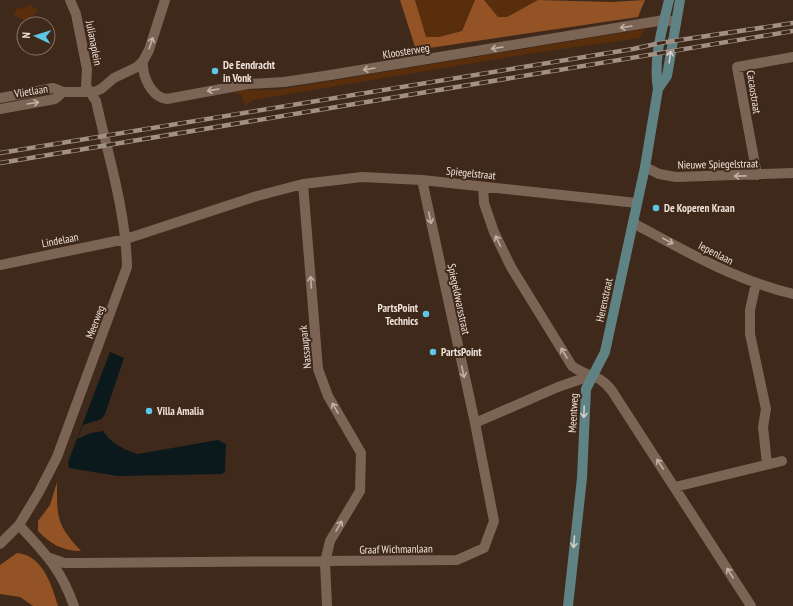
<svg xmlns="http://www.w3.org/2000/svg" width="793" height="606" font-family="'PT Sans Narrow',sans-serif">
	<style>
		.green { fill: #592e0d }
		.forest { fill: #945324 }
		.water { fill: #0b191d }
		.pier { fill: #3e291b }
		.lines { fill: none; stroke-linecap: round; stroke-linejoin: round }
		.minor { stroke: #7c6455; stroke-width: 10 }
		.secondary { stroke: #5f8285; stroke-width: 10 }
		.rail-casing { stroke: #a19084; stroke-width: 4.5 }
		.rail { stroke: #3e291b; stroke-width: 3; stroke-dasharray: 9; stroke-linecap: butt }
		.oneway { stroke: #c2b0a4 }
		.oneway2 { stroke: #d3cfc8 }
		.poi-dot { fill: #5dc7e8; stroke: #3e291b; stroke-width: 1.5 }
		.labels { text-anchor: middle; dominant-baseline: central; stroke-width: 4; stroke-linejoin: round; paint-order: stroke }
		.street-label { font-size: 11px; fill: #f0e2d9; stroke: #3e291b }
		.poi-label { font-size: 11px; font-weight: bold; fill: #f0e2d9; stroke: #3e291b; text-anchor: start }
	</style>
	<rect width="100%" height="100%" fill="#3e291b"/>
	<path class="green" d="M415,0H475L462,31L439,37H425Z
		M484,0H538L507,17H498Z
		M30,5L38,10L30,19L24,20L13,15L18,7L23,9Z
		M645,29L640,38L534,53L253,100L245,106L241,95L233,92L248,90H276Z"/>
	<path class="forest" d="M400,0H415L426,37H439L462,31L475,0H484L498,17H507L538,0L612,2L645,0L638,17L416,50Z
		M57,482C57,517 56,524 81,551C63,551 50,544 38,531V521L50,505Z
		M17,553C43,555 52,586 58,606H33L20,597L0,594V565Z"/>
	<path class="water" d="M110,352L124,358L105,414L100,421C102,439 123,450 138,454L218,440L226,444L225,472L221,474L118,476L69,468L68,462Z"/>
	<path class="pier" d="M102,419L101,425L103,431L91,433L77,439L83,425Z"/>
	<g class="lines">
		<path class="minor" d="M143,61C142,76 151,97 167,99L248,84L284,82L324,76L664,20L676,22
			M0,98L53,88L63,92H94L101,89L114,78L137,67L143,61L149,50L165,0
			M0,109L55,99L63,92
			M645,167L659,174L676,177L793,173
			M757,175L737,67L793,57
			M422,180L475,423
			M303,184L318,369L328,396L361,453L360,491L330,541L325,562L327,606
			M483,187L484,203L494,232L511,267L572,366C588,378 599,373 612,391L751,606
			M633,223C685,251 735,280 793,294
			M0,265L126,239L257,196L303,184L362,177L422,180L637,203
			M756,283L750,310V334L766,409L763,427L767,464
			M675,487L782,461
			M19,525C45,553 61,569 74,606
			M0,544L19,525L39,492L57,457L127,267C126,211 108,155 96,101L86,86L87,69L76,14L70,0
			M50,558L64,563H79L457,560L484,548L494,521L475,423L558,387L593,375"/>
		<path class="secondary" d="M658,89L667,76L680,0
			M568,606L582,478L586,389L605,352L645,167L658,89C653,60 662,29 669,0"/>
		<defs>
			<path id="rail" d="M0,153L633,49L660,43L793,23
				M0,163L793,31"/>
		</defs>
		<use href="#rail" class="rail-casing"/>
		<use href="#rail" class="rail"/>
	</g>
	<defs><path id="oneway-shaft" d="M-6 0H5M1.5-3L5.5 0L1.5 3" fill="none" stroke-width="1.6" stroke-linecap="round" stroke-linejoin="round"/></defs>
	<g class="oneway">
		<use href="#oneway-shaft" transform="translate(626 27) rotate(171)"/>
		<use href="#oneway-shaft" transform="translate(151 43) rotate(-72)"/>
		<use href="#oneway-shaft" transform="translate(497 48) rotate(171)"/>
		<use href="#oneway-shaft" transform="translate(369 69) rotate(171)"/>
		<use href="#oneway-shaft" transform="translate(213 90) rotate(170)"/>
		<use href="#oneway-shaft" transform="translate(33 103) rotate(-9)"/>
		<use href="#oneway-shaft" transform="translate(740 176) rotate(179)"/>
		<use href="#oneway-shaft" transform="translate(430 218) rotate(78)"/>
		<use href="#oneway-shaft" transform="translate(498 241) rotate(-116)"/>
		<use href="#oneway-shaft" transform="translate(668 241) rotate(28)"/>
		<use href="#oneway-shaft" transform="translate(311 282) rotate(-94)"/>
		<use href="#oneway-shaft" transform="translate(564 353) rotate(-121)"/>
		<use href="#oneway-shaft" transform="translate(463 372) rotate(77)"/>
		<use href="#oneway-shaft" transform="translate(335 408) rotate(-120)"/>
		<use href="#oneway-shaft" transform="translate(660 464) rotate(-123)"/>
		<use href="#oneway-shaft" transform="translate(339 526) rotate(-60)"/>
		<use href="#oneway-shaft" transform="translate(730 573) rotate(-123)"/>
	</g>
	<g class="oneway2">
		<use href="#oneway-shaft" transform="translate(670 57) rotate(-82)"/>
		<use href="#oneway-shaft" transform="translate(584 412) rotate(92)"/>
		<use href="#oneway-shaft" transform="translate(574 542) rotate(95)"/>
	</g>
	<g class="poi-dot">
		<circle cx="215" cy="71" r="4"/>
		<circle cx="656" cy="208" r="4"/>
		<circle cx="426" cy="314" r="4"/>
		<circle cx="433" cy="352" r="4"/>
		<circle cx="149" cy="411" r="4"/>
	</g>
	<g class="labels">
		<g class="street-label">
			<text transform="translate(94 43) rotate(79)">Julianaplein</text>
			<text transform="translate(406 51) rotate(-9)">Kloosterweg</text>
			<text transform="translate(31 91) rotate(-9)">Vlietlaan</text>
			<text transform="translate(754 92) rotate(81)">Cacaostraat</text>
			<text transform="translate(718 164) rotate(-1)">Nieuwe Spiegelstraat</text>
			<text transform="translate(471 173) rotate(6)">Spiegelstraat</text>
			<text transform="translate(60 240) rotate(-11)">Lindelaan</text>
			<text transform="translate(716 253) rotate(27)">Iepenlaan</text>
			<text transform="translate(459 299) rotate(78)">Spiegeldwarsstraat</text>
			<text transform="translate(604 300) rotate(-78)">Herenstraat</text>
			<text transform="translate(95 322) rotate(-69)">Meerweg</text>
			<text transform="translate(305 347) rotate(-96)">Nassaupark</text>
			<text transform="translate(573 413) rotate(-87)">Meentweg</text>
			<text transform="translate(396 549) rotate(-1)">Graaf Wichmanlaan</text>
		</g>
		<g class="poi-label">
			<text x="223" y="65">De Eendracht<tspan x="223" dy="13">in Vonk</tspan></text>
			<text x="664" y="208">De Koperen Kraan</text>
			<text x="418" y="308" text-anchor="end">PartsPoint<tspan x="418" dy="13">Technics</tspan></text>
			<text x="441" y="352">PartsPoint</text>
			<text x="157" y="411">Villa Amalia</text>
		</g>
	</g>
	<g transform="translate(36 36) rotate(274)"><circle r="19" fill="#3e291b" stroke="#857367"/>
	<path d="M0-3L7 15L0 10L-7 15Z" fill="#5dc7e8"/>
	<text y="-6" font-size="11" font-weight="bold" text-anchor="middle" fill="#f0e2d9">N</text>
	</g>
</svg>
